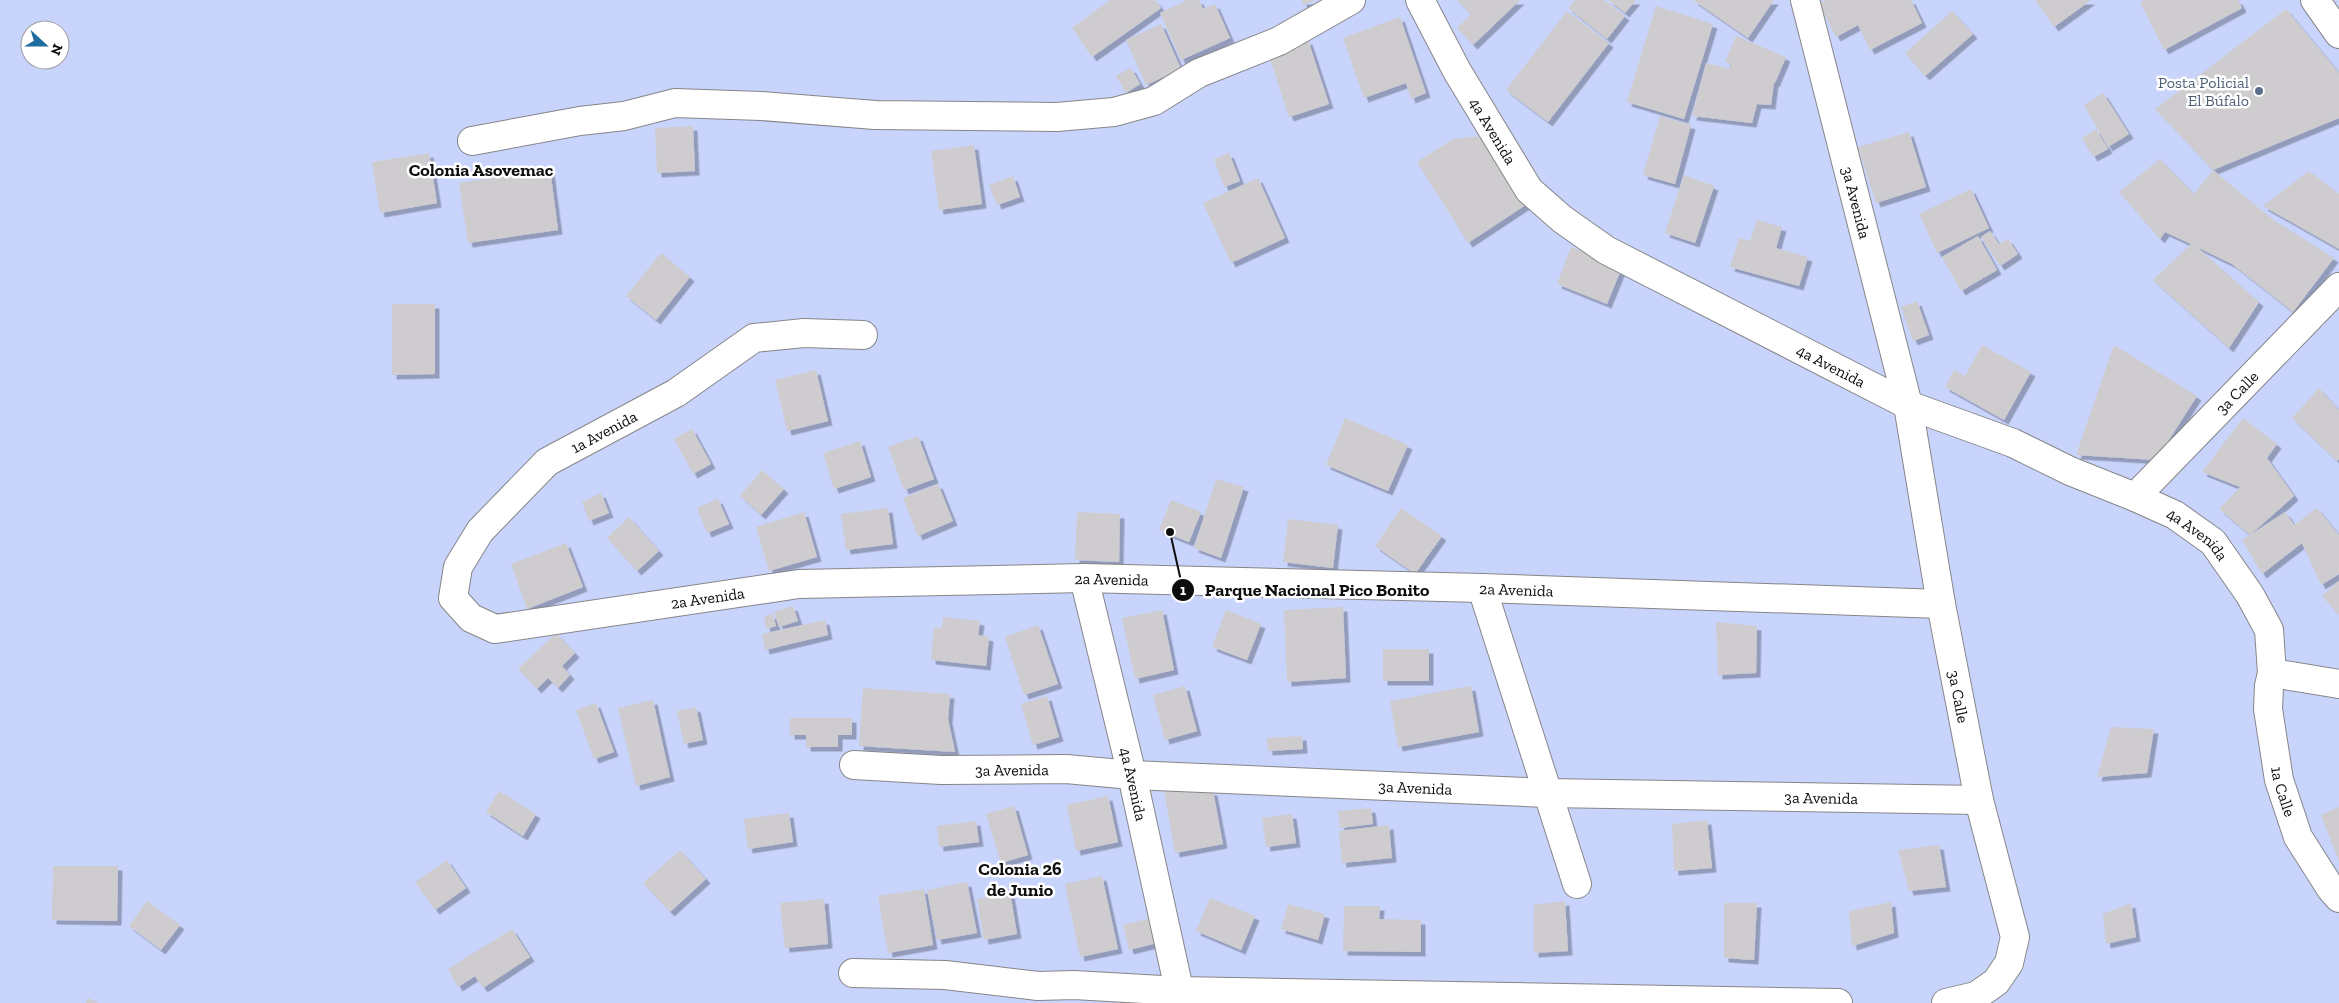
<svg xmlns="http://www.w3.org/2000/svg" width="2339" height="1003" font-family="'Zilla Slab',serif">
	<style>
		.green { fill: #c9d4fd; fill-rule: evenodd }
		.building { fill: #ceccce; filter: url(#shadow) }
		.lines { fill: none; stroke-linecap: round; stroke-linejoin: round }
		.minor-casing { stroke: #868688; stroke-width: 30 }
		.minor { stroke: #fff; stroke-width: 28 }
		.service-dot { fill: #5c6f8a; stroke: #fff; stroke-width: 2 }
		.labels { text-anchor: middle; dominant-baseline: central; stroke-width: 5; stroke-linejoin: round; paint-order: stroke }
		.service-label { font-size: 16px; fill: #4e5e75; stroke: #fff; text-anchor: end }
		.street-label { font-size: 16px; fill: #0d0d0e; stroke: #fff }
		.neighbourhood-label { font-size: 18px; font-weight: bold; fill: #0d0d0e; stroke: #fff }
		.leader { fill: none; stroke: #0d0d0e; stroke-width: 2 }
		.callout-dot { fill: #0d0d0e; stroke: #fff; stroke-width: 2 }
		.mark-label { font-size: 15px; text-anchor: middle; font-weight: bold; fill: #fff }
		.callout-label { font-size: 18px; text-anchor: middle; font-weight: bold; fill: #0d0d0e; stroke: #fff; stroke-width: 5; stroke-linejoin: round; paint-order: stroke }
	</style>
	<defs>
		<filter id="shadow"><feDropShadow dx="4.5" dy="4.5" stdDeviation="0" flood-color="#0004"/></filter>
	</defs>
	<rect width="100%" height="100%" fill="#fbfbfd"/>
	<path class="green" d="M0,0H2339V1003H0ZM30,30H60V60H30Z"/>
	<path class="building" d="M1110,0H1155L1161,8L1092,57L1072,28Z
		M1187,0H1199L1203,9L1215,4L1230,38L1181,60L1160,13Z
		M1302,0H1315L1303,5Z
		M1457,0H1520L1473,45L1457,28L1471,14Z
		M1575,0H1604L1625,16L1607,39L1568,8Z
		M1608,0H1636L1625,13Z
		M1693,0H1774L1748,38Z
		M1826,0H1911L1922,23L1870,50L1858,25L1836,37L1819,4Z
		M2035,0H2091L2054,27Z
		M2144,0H2238L2242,8L2164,50L2140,2Z
		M1656,6L1713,24L1684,119L1627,102Z
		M2286,9L2339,73V118L2213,170L2155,109Z
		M1567,11L1609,43L1548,122L1506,90Z
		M1952,11L1973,34L1925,76L1905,53Z
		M1400,17L1426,93L1411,99L1406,83L1364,98L1343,38Z
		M1161,24L1181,69L1146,85L1126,40Z
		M1736,36L1786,57L1775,83L1774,82L1771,105L1757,104L1752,123L1692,116L1706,63L1730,69L1731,65L1725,62Z
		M1308,40L1329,104L1289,117L1268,53Z
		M1131,68L1140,84L1126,93L1116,76Z
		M2103,93L2129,134L2108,147L2084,105Z
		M1660,116L1691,125L1675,184L1643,175Z
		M693,126L695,171L657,173L655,128Z
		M2096,129L2108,149L2093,157L2082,138Z
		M1909,132L1926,187L1876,203L1858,147Z
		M1483,136L1527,204L1468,243L1417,162L1453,139Z
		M974,145L982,204L939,210L931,151Z
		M429,153L437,203L380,213L372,162Z
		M1229,153L1240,181L1224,187L1214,159Z
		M2160,159L2194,194L2213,170L2272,219L2334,258L2293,312L2232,264L2197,247L2259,302L2229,348L2153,280L2191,244L2165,232L2160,239L2119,192Z
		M550,169L558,230L468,243L459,183Z
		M2309,171L2339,194V249L2263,206Z
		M1684,175L1714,186L1695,243L1665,233Z
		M1013,176L1020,197L997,205L989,185Z
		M1258,178L1285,238L1231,263L1203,203Z
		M1971,189L1989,228L1937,253L1919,214Z
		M1757,220L1782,227L1776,248L1808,257L1799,286L1730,267L1739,238L1750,241Z
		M1990,231L1999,244L2008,239L2018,254L2000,266L1981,237Z
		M1978,236L1997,270L1961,291L1942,257Z
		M1571,247L1622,267L1607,304L1557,284Z
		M661,253L690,277L656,320L626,296Z
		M1917,301L1929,335L1913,341L1901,307Z
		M392,304H435V374L392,375Z
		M1982,345L2031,372L2004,420L1945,387L1954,370L1965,376Z
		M2114,345L2197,396L2156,460L2076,455Z
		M816,370L828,421L787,431L775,380Z
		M2319,388L2339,410V459L2337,461L2292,418Z
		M1345,418L1408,445L1388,491L1326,465Z
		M2243,418L2277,444L2267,458L2294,496L2250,535L2285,512L2294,525L2317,508L2339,535V574L2321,585L2302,543L2262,574L2242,540L2250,535L2219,509L2240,487L2202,472Z
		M692,429L711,464L693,474L674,439Z
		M918,436L934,479L904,490L888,447Z
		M860,441L871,477L834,489L823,453Z
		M762,470L784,489L761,515L740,496Z
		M1216,479L1244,487L1221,558L1194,548Z
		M938,484L953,521L918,536L903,498Z
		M601,493L609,513L589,521L582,502Z
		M718,499L729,524L707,533L697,508Z
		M1171,500L1201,512L1189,542L1159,530Z
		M888,508L893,544L846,550L841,514Z
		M1401,508L1442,536L1415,574L1375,546Z
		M804,512L817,557L769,571L756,527Z
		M1077,512L1120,514L1119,562L1075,560Z
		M629,517L659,551L637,571L607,538Z
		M1288,519L1338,525L1333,568L1283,562Z
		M566,543L583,587L527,609L511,564Z
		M2339,581V615L2322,596Z
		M793,606L798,621L779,627L774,612Z
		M1343,607L1346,678L1287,682L1284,610Z
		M1162,610L1174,670L1135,679L1122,618Z
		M1226,610L1261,624L1247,660L1212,647Z
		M773,614L776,626L766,629L764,616Z
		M943,617L980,621L978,635L989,637L986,666L931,660L934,627L942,628Z
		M825,620L828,635L765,650L762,634Z
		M1716,622L1757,626L1756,673L1718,675Z
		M1038,625L1058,684L1024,695L1005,637Z
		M556,633L575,653L562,666L570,675L558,688L548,678L537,689L518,669Z
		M1383,649H1429V681H1383Z
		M1185,686L1197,731L1165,740L1153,695Z
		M1471,686L1479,732L1398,747L1390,701Z
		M863,688L950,694L948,719L955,752L859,746Z
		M1047,696L1059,737L1033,745L1021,704Z
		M653,700L670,777L636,786L618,708Z
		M596,703L614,752L594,759L576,710Z
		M696,707L703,740L684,744L677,711Z
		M790,718H852V735H838V747H806V735H790Z
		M2111,727L2154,729L2147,773L2097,777Z
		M1302,736L1303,749L1268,751L1267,738Z
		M499,791L536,814L523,836L486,812Z
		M1164,791H1213L1223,844L1175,853Z
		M1108,796L1118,842L1076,851L1067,805Z
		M1014,806L1028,855L1001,863L986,814Z
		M2339,807V861L2321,815Z
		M1371,808L1373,824L1340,828L1338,811Z
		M789,813L793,842L748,849L744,819Z
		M1292,814L1296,843L1266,847L1262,818Z
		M1707,820L1712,868L1674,871L1672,824Z
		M976,821L979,842L939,847L937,826Z
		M1389,825L1392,858L1342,863L1339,831Z
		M1939,845L1946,887L1909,891L1898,850Z
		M680,850L706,879L670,912L643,883Z
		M447,860L466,888L435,910L415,882Z
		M53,866H118L117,921L52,920Z
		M1102,876L1118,949L1080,957L1065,884Z
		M967,882L977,933L937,940L927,890Z
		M924,889L933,945L888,953L878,896Z
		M1010,892L1017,934L984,940L977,899Z
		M1210,898L1255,916L1241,950L1196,931Z
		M824,899L828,944L785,948L780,903Z
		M147,901L180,925L161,950L129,926Z
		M1565,901L1568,951L1534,953V905Z
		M1891,902L1894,933L1852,946L1849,911Z
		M1724,903H1757L1754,960L1724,958Z
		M2131,903L2136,937L2106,944L2103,914Z
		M1288,904L1325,914L1318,940L1281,929Z
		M1344,906H1380L1379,919L1421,920V952L1343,951Z
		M1151,918L1157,943L1129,950L1123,925Z
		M512,929L530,957L483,988L475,976L458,987L448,969Z
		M88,998L99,1003H86Z"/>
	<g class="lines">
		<defs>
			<g id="minor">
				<path id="s1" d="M1420,0L1457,71L1529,190L1562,219L1606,250L1908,405L2013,443L2070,471L2135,497L2175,515L2213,542L2250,595L2269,630L2272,673L2269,686L2268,709L2279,780L2298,837L2331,889L2339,898"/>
				<path id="s2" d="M1805,0L1908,405L1941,604L1979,800L2015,937L2009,963L1996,982L1976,996L1946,1003"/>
				<path d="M2315,0L2339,34"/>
				<path d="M472,141L580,121L624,116L675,103L761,106L875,115L1057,117L1114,112L1154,101L1199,73L1279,41L1351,0"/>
				<path id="s3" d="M863,335L804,333L754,338L676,393L547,462L480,531L458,567L453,598L471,618L495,629L799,584L1084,578L1482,588L1941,604"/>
				<path id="s4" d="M2135,497L2339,287"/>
				<path id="s5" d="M1084,578L1132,775L1182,1003"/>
				<path d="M1482,588L1577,884"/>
				<path d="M2272,673L2339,684"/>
				<path id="s6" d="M854,765L941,770L1066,769L1132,775L1547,793L1979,800"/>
				<path d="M853,973L945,975L1038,986L1074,985L1179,991L1838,1003"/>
			</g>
		</defs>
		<use href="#minor" class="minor-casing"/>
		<use href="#minor" class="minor"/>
	</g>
	<circle class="service-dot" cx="2259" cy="91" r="5"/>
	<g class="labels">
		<g class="service-label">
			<text x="2249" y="82">Posta Policial<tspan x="2249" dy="18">El Búfalo</tspan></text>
		</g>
		<g class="street-label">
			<text stroke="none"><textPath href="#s1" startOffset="150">4a Avenida</textPath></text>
			<text stroke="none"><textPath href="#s2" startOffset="209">3a Avenida</textPath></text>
			<text stroke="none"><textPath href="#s1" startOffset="570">4a Avenida</textPath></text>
			<text stroke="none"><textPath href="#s4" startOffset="146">3a Calle</textPath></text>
			<text transform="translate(604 432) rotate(-28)">1a Avenida</text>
			<text stroke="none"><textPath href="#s1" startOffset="975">4a Avenida</textPath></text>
			<text stroke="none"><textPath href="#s3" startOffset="1194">2a Avenida</textPath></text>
			<text stroke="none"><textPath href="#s3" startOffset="1599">2a Avenida</textPath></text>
			<text stroke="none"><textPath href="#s3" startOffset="789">2a Avenida</textPath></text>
			<text stroke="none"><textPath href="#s2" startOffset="714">3a Calle</textPath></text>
			<text stroke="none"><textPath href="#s6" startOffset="158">3a Avenida</textPath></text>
			<text stroke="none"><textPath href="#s5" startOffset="212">4a Avenida</textPath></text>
			<text stroke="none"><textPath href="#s6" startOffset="562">3a Avenida</textPath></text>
			<text stroke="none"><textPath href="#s1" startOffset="1260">1a Calle</textPath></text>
			<text stroke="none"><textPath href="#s6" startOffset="968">3a Avenida</textPath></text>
		</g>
		<g class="neighbourhood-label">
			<text x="481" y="170">Colonia Asovemac</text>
			<text x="1020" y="869">Colonia 26<tspan x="1020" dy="21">de Junio</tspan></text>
		</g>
	</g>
	<path class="leader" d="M1170 532L1183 590"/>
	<g class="callout-dot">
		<circle cx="1170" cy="532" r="5"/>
		<circle cx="1183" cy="590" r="12"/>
	</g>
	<g class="mark-label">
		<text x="1183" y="595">1</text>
	</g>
	<g class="callout-label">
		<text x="1317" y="596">Parque Nacional Pico Bonito</text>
	</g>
	<g transform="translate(45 45) rotate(111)"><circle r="24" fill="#ffffff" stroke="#9e9e9f"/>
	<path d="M0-4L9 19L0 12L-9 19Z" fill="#1f6da0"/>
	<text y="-8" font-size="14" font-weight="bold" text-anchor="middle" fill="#0d0d0e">N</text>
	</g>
</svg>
